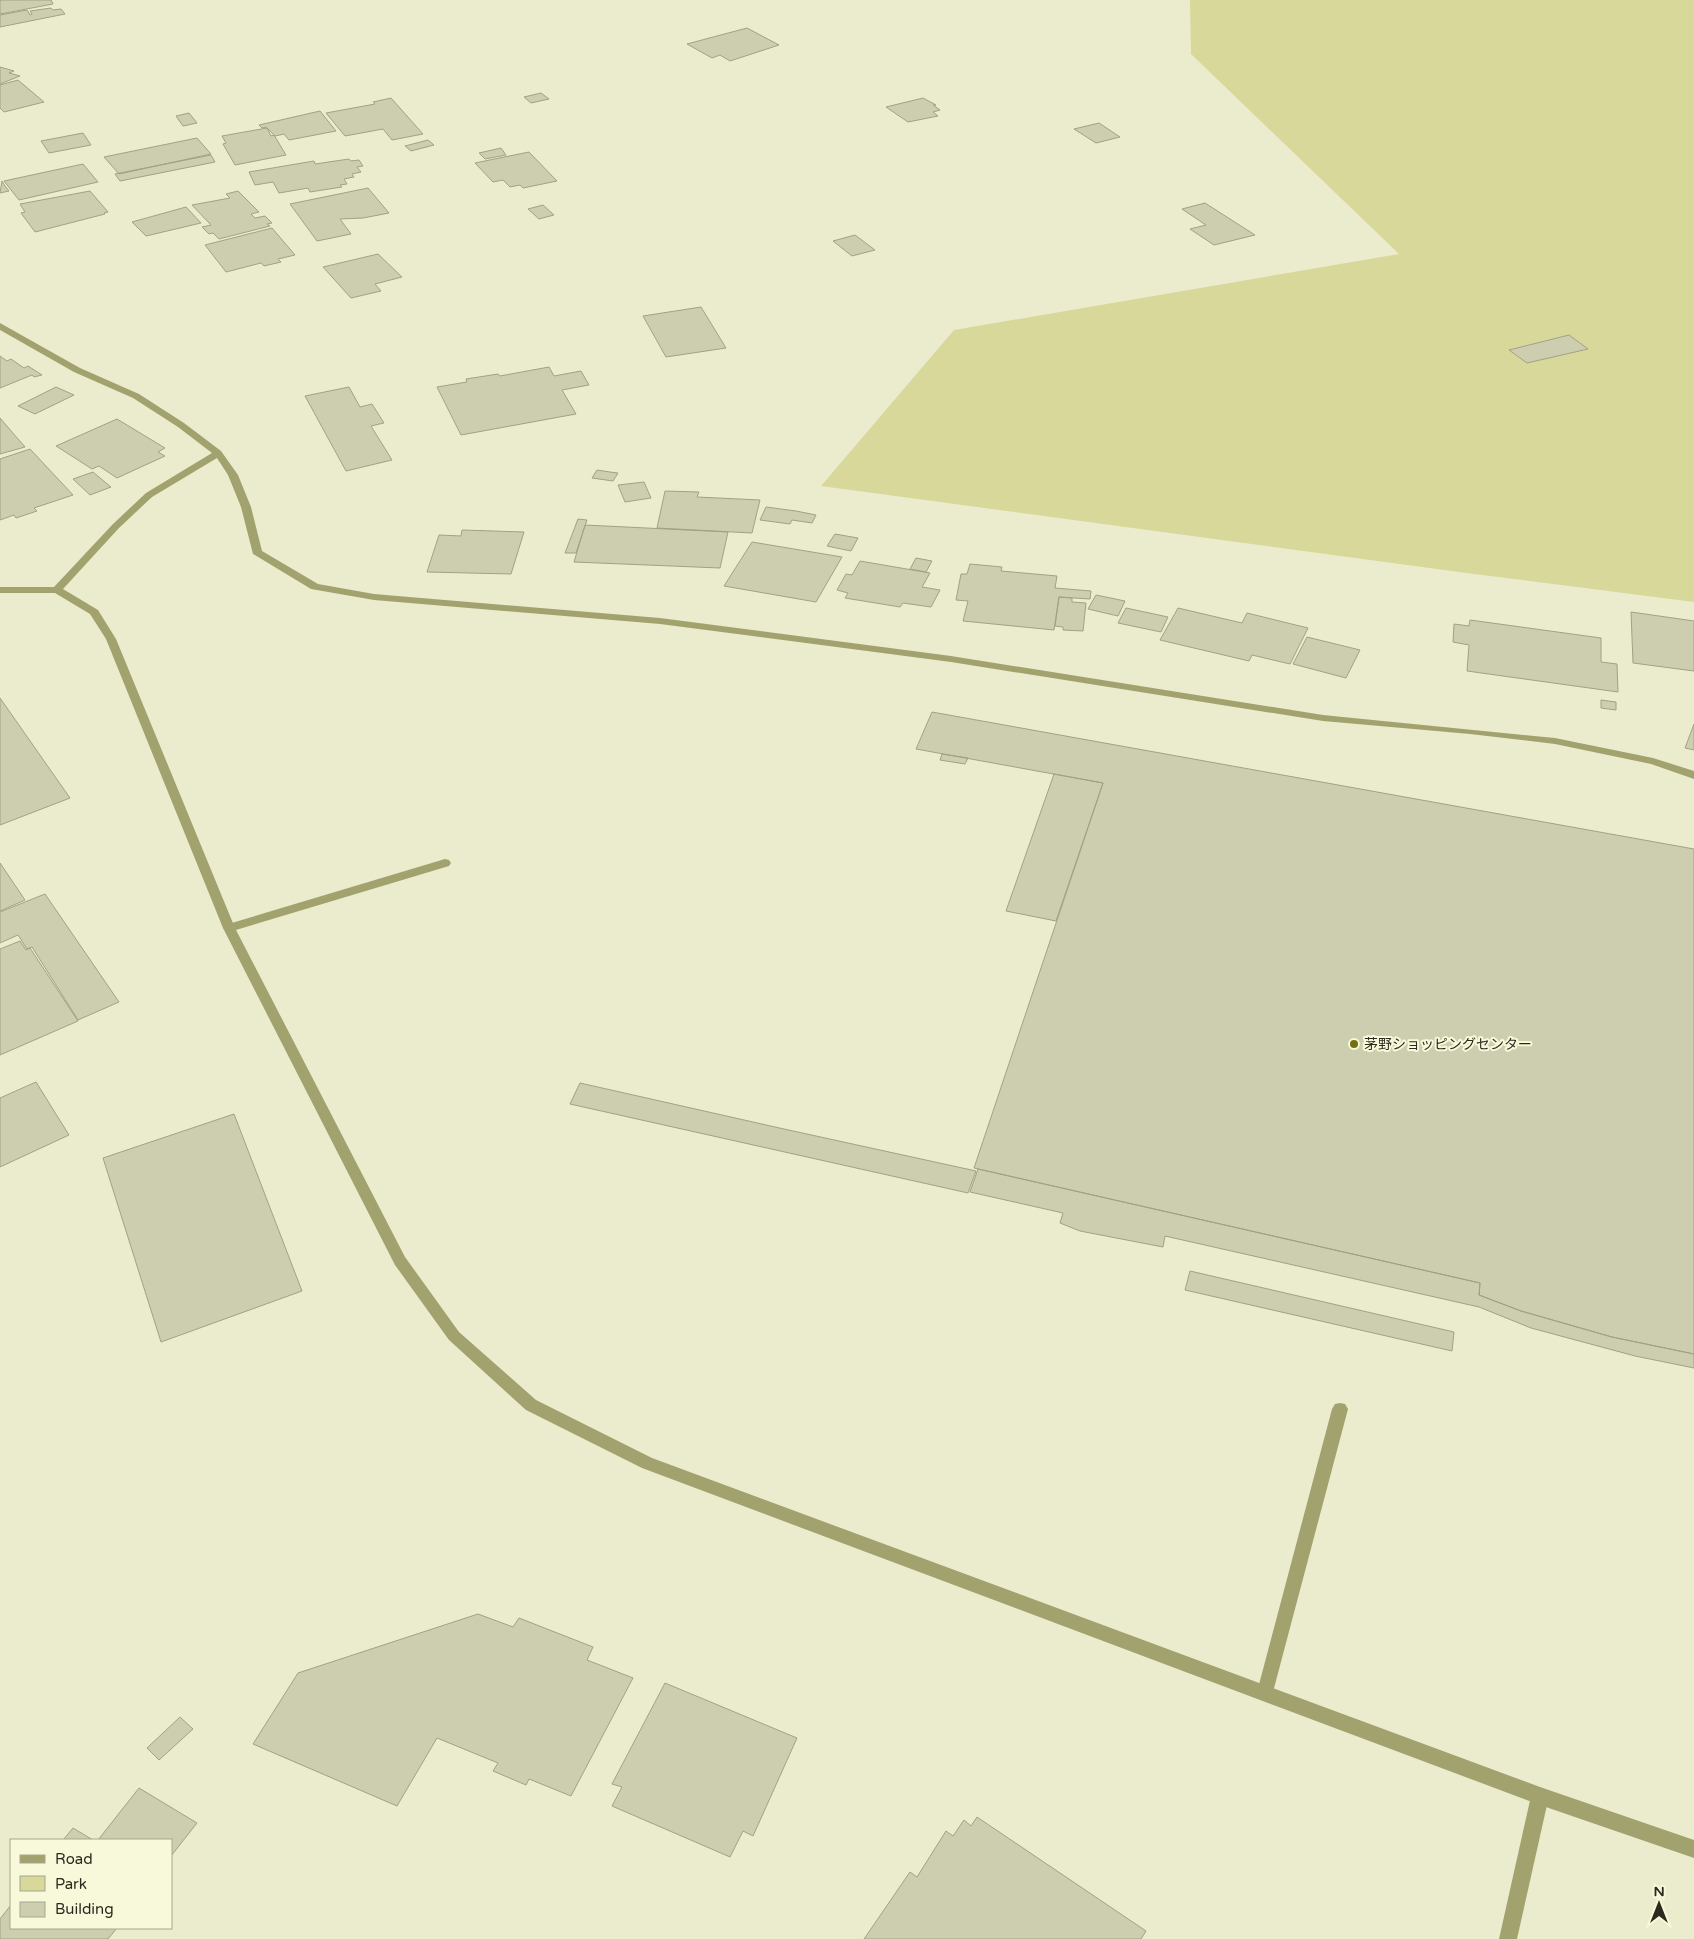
<svg xmlns="http://www.w3.org/2000/svg" width="1694" height="1939" font-family="'Varela Round','Noto Sans JP',sans-serif">
	<style>
		.green { fill: #d8d89a }
		.building { fill: #cdceb0; stroke: #a1a185 }
		.lines { fill: none; stroke-linecap: round; stroke-linejoin: round }
		.service { fill: #a2a26f; fill-rule: evenodd }
		.minor { fill: #a2a26f; fill-rule: evenodd }
		.poi-dot { fill: #737012; stroke: #f8f9da; stroke-width: 2 }
		.labels { text-anchor: middle; dominant-baseline: central; stroke-width: 4; stroke-linejoin: round; paint-order: stroke }
		.poi-label { font-size: 14px; fill: #2a2a1f; stroke: #f8f9da; text-anchor: start }
	</style>
	<rect width="100%" height="100%" fill="#ebeccd"/>
	<path class="green" d="M1190,0H1694V602L1474,574L821,486L954,330L1399,254L1191,54Z"/>
	<path class="building" d="M0,0H51L53,4L0,14Z
		M51,8L53,10L61,9L65,14L0,27V15L27,10L30,15L32,14L30,11Z
		M747,28L779,45L730,61L720,55L712,58L687,44Z
		M0,67L14,71L9,73L20,76L0,84Z
		M18,80L44,102L4,112L0,108V85Z
		M541,93L549,99L531,103L524,97Z
		M391,98L423,134L392,140L383,129L345,136L326,113L375,104L373,102Z
		M923,98L936,105H933L940,110L933,112L938,116L908,122L886,107Z
		M320,111L336,131L289,140L284,134L275,136L266,127L262,128L259,125Z
		M189,113L197,123L183,126L176,116Z
		M1099,123L1120,137L1096,143L1074,129Z
		M267,128L271,136L274,135L286,155L235,165L223,144L226,143L222,136Z
		M83,133L91,145L49,153L41,141Z
		M197,138L211,154L119,174L104,157Z
		M428,140L434,145L411,151L405,146Z
		M501,148L506,155L485,159L479,153Z
		M529,152L557,181L523,188L520,185L510,187L503,180L493,182L475,163Z
		M211,155L215,162L120,181L115,174Z
		M349,159L351,161L359,160L363,166L357,167L361,172L352,174L354,177L344,179L347,184L340,185L342,187L310,192L308,188L279,193L273,182L255,185L249,172L314,161L315,164Z
		M83,164L98,182L19,200L4,181Z
		M2,181L5,186L9,191L0,193Z
		M368,188L389,213L363,218L340,219L351,234L317,241L290,204Z
		M90,191L108,212L104,213L105,214L35,232L21,213L25,212L20,204Z
		M238,191L259,212L251,214L255,218L265,216L272,223L267,224L270,226L219,239L213,233L209,234L202,227L211,225L192,205L230,198L226,194Z
		M1205,203L1255,235L1214,245L1190,229L1206,225L1182,209Z
		M543,205L554,215L539,219L528,209Z
		M186,207L201,223L146,236L132,222Z
		M272,228L295,255L278,259L281,262L264,266L261,263L226,272L205,245Z
		M855,235L875,250L852,256L833,241Z
		M378,254L402,277L375,284L381,291L351,298L323,267Z
		M701,307L726,348L666,357L643,316Z
		M1569,335L1588,349L1527,363L1509,350Z
		M0,356L7,361L11,359L24,368L28,366L42,375L34,377L32,375L0,388Z
		M549,367L554,376L581,371L589,385L562,390L576,414L461,435L437,387L467,382L466,379L498,374L500,376Z
		M56,387L74,395L35,414L18,406Z
		M349,387L360,407L372,404L384,423L371,426L392,460L346,471L305,396Z
		M0,418L12,432L25,447L0,454Z
		M117,419L165,448L158,452L165,456L117,478L99,466L92,469L56,446Z
		M30,449L73,495L34,508L37,511L16,518L14,515L0,520V459Z
		M597,470L610,472L618,473L613,481L592,478Z
		M93,472L106,483L111,487L90,495L73,479Z
		M644,482L651,498L625,502L618,485Z
		M665,491L699,492L697,497L760,500L752,533L657,528Z
		M766,507L796,511L816,515L812,523L792,520L790,524L760,520Z
		M578,519L587,520L576,553H565Z
		M585,525L728,532L720,568L574,562Z
		M462,530L524,532L511,574L427,572L439,535L461,536Z
		M835,534L858,538L851,551L827,546Z
		M752,542L842,557L816,602L724,586Z
		M916,558L932,561L926,572L910,569Z
		M860,561L930,573L922,587L940,590L931,607L903,603L900,607L845,598L848,593L837,590L846,574L852,575Z
		M970,564L1002,567L1001,571L1057,576L1055,588L1091,591L1090,599L1059,597L1054,630L963,621L968,601L956,600L961,574H967Z
		M1096,595L1125,601L1118,616L1088,609Z
		M1059,597L1072,598V602L1086,603L1083,631L1063,630V627L1055,626Z
		M1126,608L1168,617L1161,632L1118,623Z
		M1178,608L1242,623L1247,613L1308,628L1290,664L1252,655L1249,661L1160,640Z
		M1631,612L1694,621V671L1633,663Z
		M1470,620L1601,638V662L1617,664L1618,692L1467,671L1469,645L1453,642L1454,624L1469,626Z
		M1307,637L1360,650L1346,678L1293,664Z
		M0,698L70,798L0,825Z
		M1601,700L1616,702V710L1601,708Z
		M932,712L1694,849V1354L1612,1337L1521,1311L1479,1295L1480,1283L974,1168L1103,783L916,749Z
		M1694,724V750L1685,748Z
		M942,754L968,758L965,764L940,760Z
		M1054,774L1103,783L1056,921L1006,911Z
		M0,863L25,900L0,911Z
		M45,894L119,1002L78,1020L32,947L27,949L18,935L0,943V912Z
		M20,941L26,950L30,948L78,1021L0,1055V949Z
		M36,1082L69,1135L0,1167V1098Z
		M580,1083L784,1129L976,1171L968,1193L570,1104Z
		M234,1114L302,1291L161,1342L103,1158Z
		M978,1169L1480,1283L1479,1295L1521,1311L1612,1337L1694,1354V1368L1635,1356L1531,1328L1479,1307L1165,1236L1163,1247L1080,1231L1060,1223L1063,1213L970,1192Z
		M1190,1271L1454,1332L1452,1351L1185,1290Z
		M478,1614L513,1627L519,1618L593,1647L587,1660L633,1678L571,1796L529,1779L526,1785L493,1771L498,1763L437,1738L397,1806L253,1744L298,1673Z
		M665,1683L797,1738L753,1836L743,1831L730,1857L612,1806L622,1787L612,1784Z
		M180,1717L193,1729L159,1760L147,1748Z
		M139,1788L197,1823L171,1856V1840H98Z
		M977,1817L1146,1931L1141,1939H864L910,1872L917,1877L946,1831L953,1836L964,1820L971,1826Z
		M73,1828L93,1840H63Z
		M11,1905V1928H117L108,1939H0V1919Z"/>
	<g class="lines">
		<path class="service" d="M445,859L449,860L451,863L449,866L229,932L223,928L225,925Z
			M1340,1403L1345,1404L1348,1409L1273,1692L1271,1698L1265,1700L1259,1698L1257,1692L1332,1409L1335,1404Z
			M1540,1787L1546,1790L1549,1796L1517,1939H1499L1531,1796L1534,1790Z"/>
		<path class="minor" d="M0,323L80,368L139,394L184,423L221,451L238,475L251,507L262,551L318,584L374,594L660,618L951,656L1323,715L1555,738L1653,758L1694,771V779L1651,764L1555,744L1470,734L1323,721L951,662L660,624L374,600L311,589L253,554L241,507L228,475L217,458L152,497L119,528L63,589L98,610L116,639L235,928L405,1257L459,1332L536,1400L652,1458L1540,1787L1694,1840V1858L1540,1805L642,1468L526,1410L449,1340L395,1265L223,928L106,639L90,614L55,593H0V587H54L113,524L146,493L212,453L178,427L133,398L74,372L0,330Z"/>
	</g>
	<circle class="poi-dot" cx="1354" cy="1044" r="5"/>
	<g class="labels">
		<g class="poi-label">
			<text x="1364" y="1044">茅野ショッピングセンター</text>
		</g>
	</g>
	<rect x="10" y="1839" width="162" height="90" fill="#f8f9da" stroke="#a6a68f"/>
	<rect x="20" y="1855" width="25" height="8" fill="#a2a26f" stroke="#a6a68f"/>
	<text x="55" y="1864" font-size="15" fill="#2a2a1f">Road</text>
	<rect x="20" y="1876" width="25" height="15" fill="#d8d89a" stroke="#a6a68f"/>
	<text x="55" y="1889" font-size="15" fill="#2a2a1f">Park</text>
	<rect x="20" y="1902" width="25" height="15" fill="#cdceb0" stroke="#a6a68f"/>
	<text x="55" y="1914" font-size="15" fill="#2a2a1f">Building</text>
	<g transform="translate(1659 1904)" stroke="#f8f9da" stroke-width="4" paint-order="stroke">
	<path d="M0-4L9 19L0 12L-9 19Z" fill="#2a2a1f"/>
	<text y="-8" font-size="14" font-weight="bold" text-anchor="middle" fill="#2a2a1f">N</text>
	</g>
</svg>
